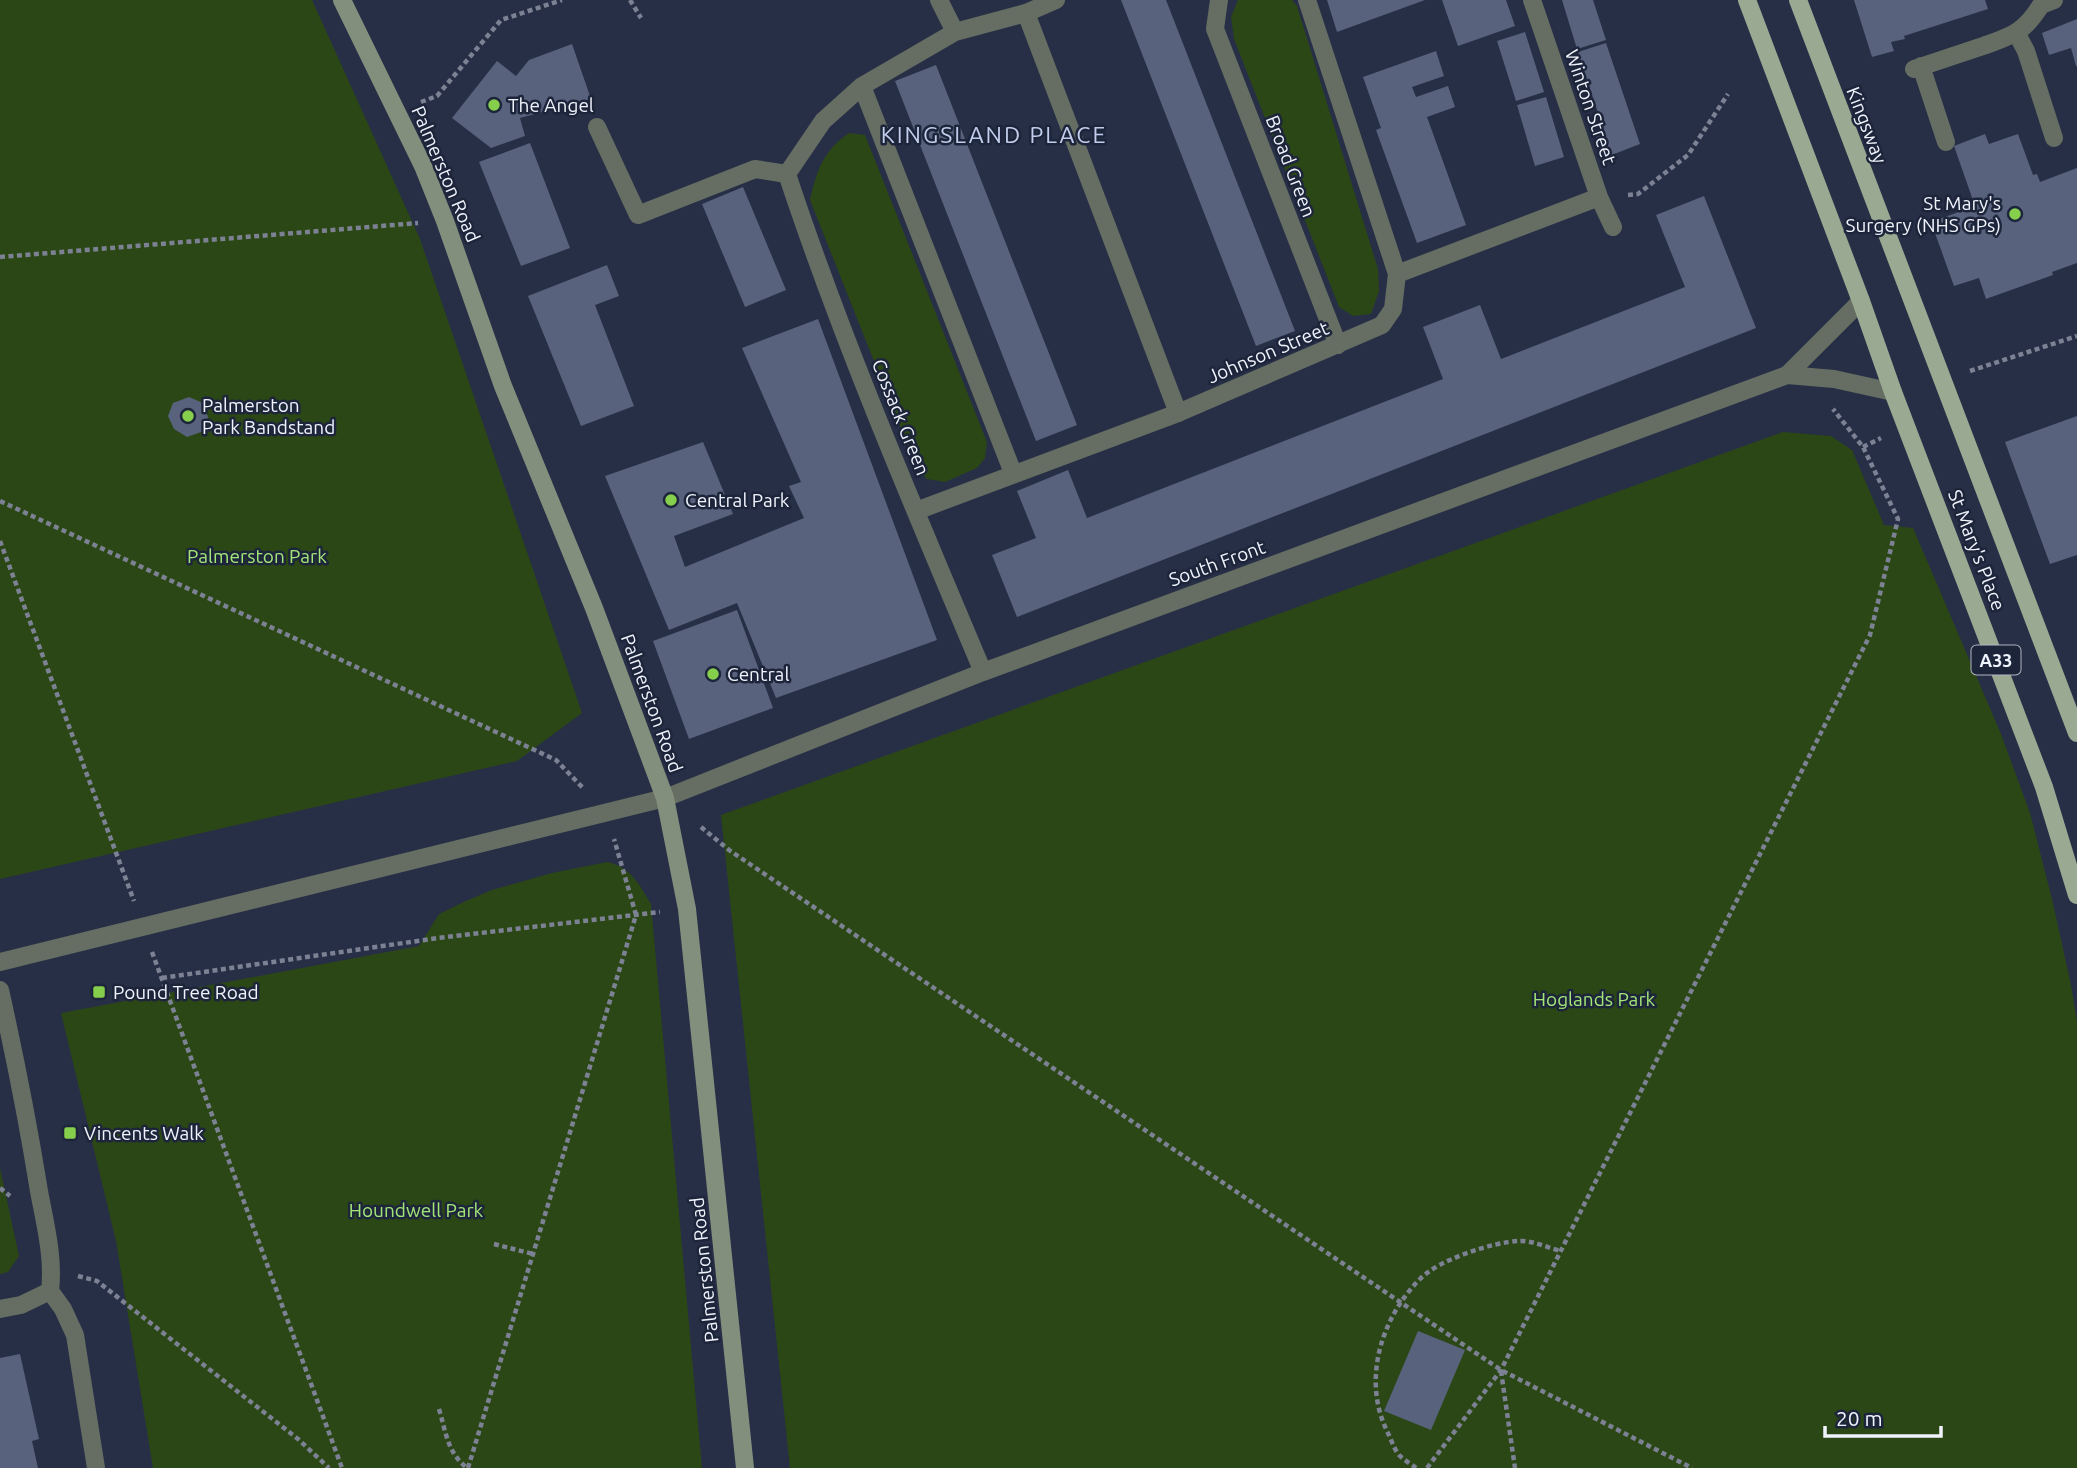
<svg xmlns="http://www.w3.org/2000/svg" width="2077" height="1468" font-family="Ubuntu,sans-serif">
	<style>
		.green { fill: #2c4716 }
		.building { fill: #58627c }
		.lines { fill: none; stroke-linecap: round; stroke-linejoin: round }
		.path { stroke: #7c8293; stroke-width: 4.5; stroke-dasharray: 5 3.5; stroke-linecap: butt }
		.lane { stroke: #666d62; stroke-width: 18 }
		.street { stroke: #666d62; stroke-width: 18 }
		.secondary { stroke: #838f7d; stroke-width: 18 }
		.primary { stroke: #9aa992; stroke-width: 18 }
		.poi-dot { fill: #85cf4c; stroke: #1d253b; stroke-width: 2.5 }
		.labels { text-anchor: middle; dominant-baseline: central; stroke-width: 5; stroke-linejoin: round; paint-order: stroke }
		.shield { fill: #1d253b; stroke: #b1b5c2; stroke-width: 2 }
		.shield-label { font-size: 18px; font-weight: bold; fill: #f0f3fc }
		.poi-label { font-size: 19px; fill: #f0f3fc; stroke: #1d253b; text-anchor: start }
		.street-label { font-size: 19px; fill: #f0f3fc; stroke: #1d253b }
		.park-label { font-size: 19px; fill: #a3e577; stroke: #1d253b }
		.quarter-label { font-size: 23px; letter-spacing: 2px; fill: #c1cdea; stroke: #1d253b }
	</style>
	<rect width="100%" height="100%" fill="#272f46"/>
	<path class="green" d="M0,0H312L420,239L582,713L517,761L0,879Z
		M1238,0H1292L1297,6L1378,269L1379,291L1371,314L1353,316L1339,307L1234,39L1231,17Z
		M849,133L865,135L987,442L985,458L977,468L945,482L927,479L916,467L810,200C817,170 823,151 849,133Z
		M1783,432L1831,436L1852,450L1884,525L1913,528L2001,734L2030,813L2052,899L2071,985L2077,1021V1468H790L721,815Z
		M607,862C631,867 639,884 651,904L702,1468H153L116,1241L61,1013L419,946L439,914L466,901L492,890L552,873Z
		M0,1168L19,1256L8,1272L0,1274Z"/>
	<path class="building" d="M1121,0H1166L1295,331L1256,346Z
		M1327,0H1425L1337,32Z
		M1442,0H1506L1515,26L1458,46Z
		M1562,0H1593L1606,40L1577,49Z
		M1854,0H1985L1988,9L1904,36L1905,39L1891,42L1894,51L1872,57Z
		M2077,19V66H2076L2071,48L2049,55L2042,33Z
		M1525,32L1544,92L1516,101L1497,41Z
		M1606,43L1640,144L1604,158L1595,135L1604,131L1578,52Z
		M572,44L591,99L520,118L525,136L491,148L452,118L497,61L516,76L529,60Z
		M1436,51L1444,76L1412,87L1416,97L1448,86L1455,107L1427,117L1466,225L1417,243L1376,130L1381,128L1363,77Z
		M936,65L1077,425L1036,441L895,81Z
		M1546,97L1564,157L1535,166L1517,105Z
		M1985,134L1989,144L2018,134L2033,175L2037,174L2040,182L2077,168V263L2052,272L2053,275L1986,299L1979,278L1954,286L1931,222L1975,206L1954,146Z
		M530,143L570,248L521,266L479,162Z
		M743,187L786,290L745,307L702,204Z
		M1704,196L1756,328L1017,617L992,555L1036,538L1017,491L1068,470L1087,518L1443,379L1423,327L1480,305L1501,359L1685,287L1656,215Z
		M607,265L619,296L595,305L634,406L581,426L528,296Z
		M818,319L937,640L776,698L737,603L669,630L605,476L703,442L733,514L674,536L685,567L804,518L789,486L801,482L742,348Z
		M189,397L203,403L208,417L204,431L187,437L174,429L168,416L173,403Z
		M2077,416V555L2050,564L2005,442Z
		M737,610L773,708L689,739L653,641Z
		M1418,1331L1465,1350L1431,1430L1384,1411Z
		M20,1354L39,1439L32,1441L38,1468H0V1358Z"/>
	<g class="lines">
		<path class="path" d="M630,0L641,18
			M421,102L437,96L501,20L562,0
			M1628,195L1638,194L1688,155L1728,94
			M0,257L418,223
			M1970,371L2077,336
			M1863,447L1881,438
			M0,501L556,760L583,788
			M0,541L134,901
			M701,827L729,850L1501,1370L1692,1468
			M152,952L342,1468
			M162,978L438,938L660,912
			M0,1188L10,1196
			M494,1244L533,1254
			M78,1276L97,1281L298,1439L329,1468
			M1501,1371L1515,1468
			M439,1409C446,1432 447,1452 467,1468
			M468,1468L636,915L614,839
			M1416,1468C1411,1464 1404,1460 1399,1455C1394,1449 1391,1439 1387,1431C1362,1380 1381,1318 1420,1279C1438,1260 1493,1242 1519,1241C1532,1240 1548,1248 1561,1251
			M1427,1468L1501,1370L1870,635L1898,519L1863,447L1833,409"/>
		<path class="lane" d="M1026,13L1178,413
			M2017,34L2026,51L2054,138
			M1921,66L1946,142
			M1914,69L1986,45"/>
		<path class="street" d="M939,0L955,32
			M1219,0L1215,29L1338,345
			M1307,0L1397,274
			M1532,0L1599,197L1613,227
			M1986,45C2014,35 2025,31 2041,5L2054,0
			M862,86L1013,473
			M597,127L638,215L755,169L787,174
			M787,174C843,343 914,508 983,672
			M787,174L823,121L862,86L955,32L1026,13L1056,0
			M1787,375L1834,379L1893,392
			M916,511L1178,413L1382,325L1393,309L1397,274L1599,197
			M0,962L665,798L983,672L1787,375L1861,301
			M0,990C15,1057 28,1123 39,1191C45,1224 54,1257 50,1291L63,1309L75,1335L96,1468
			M0,1309L21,1305L50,1291"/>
		<path class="secondary" d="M342,0L423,166L445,221L503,386L594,608L665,798L687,909L745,1468"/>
		<path class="primary" d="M1747,0L1861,301L1893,392L2044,787L2077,895
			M1798,0L2077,733"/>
	</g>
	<g class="poi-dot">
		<circle cx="494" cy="105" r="7"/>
		<circle cx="2015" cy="214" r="7"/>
		<circle cx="188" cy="416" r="7"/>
		<circle cx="671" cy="500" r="7"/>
		<circle cx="713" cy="674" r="7"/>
		<rect x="92" y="985" width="14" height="14" rx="3.5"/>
		<rect x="63" y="1126" width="14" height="14" rx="3.5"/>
	</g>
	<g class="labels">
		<rect class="shield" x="1971.5" y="645.5" width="49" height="29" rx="5"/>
		<g class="shield-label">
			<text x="1996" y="660">A33</text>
		</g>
		<g class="poi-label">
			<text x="508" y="105">The Angel</text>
			<text x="2001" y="203" text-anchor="end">St Mary's<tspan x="2001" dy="22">Surgery (NHS GPs)</tspan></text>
			<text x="202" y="405">Palmerston<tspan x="202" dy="22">Park Bandstand</tspan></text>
			<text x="685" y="500">Central Park</text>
			<text x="727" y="674">Central</text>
			<text x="113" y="992">Pound Tree Road</text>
			<text x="84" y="1133">Vincents Walk</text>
		</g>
		<g class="street-label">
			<text transform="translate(1591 107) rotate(71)">Winton Street</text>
			<text transform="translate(1867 125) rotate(69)">Kingsway</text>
			<text transform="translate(1291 166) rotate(69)">Broad Green</text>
			<text transform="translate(446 174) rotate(67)">Palmerston Road</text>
			<text transform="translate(1268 352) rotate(-23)">Johnson Street</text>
			<text transform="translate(901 417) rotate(68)">Cossack Green</text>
			<text transform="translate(1977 550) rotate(69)">St Mary's Place</text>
			<text transform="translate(1217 563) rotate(-20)">South Front</text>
			<text transform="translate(652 703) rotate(70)">Palmerston Road</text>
			<text transform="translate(704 1270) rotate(-96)">Palmerston Road</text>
		</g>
		<g class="park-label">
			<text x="257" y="556">Palmerston Park</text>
			<text x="1594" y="999">Hoglands Park</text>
			<text x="416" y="1210">Houndwell Park</text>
		</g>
		<g class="quarter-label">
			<text x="994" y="134">KINGSLAND PLACE</text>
		</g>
	</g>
	<path d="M1825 1426v10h116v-10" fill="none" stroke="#f0f3fc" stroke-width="3.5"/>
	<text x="1836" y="1426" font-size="21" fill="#f0f3fc" stroke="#1d253b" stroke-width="5" paint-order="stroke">20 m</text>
</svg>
